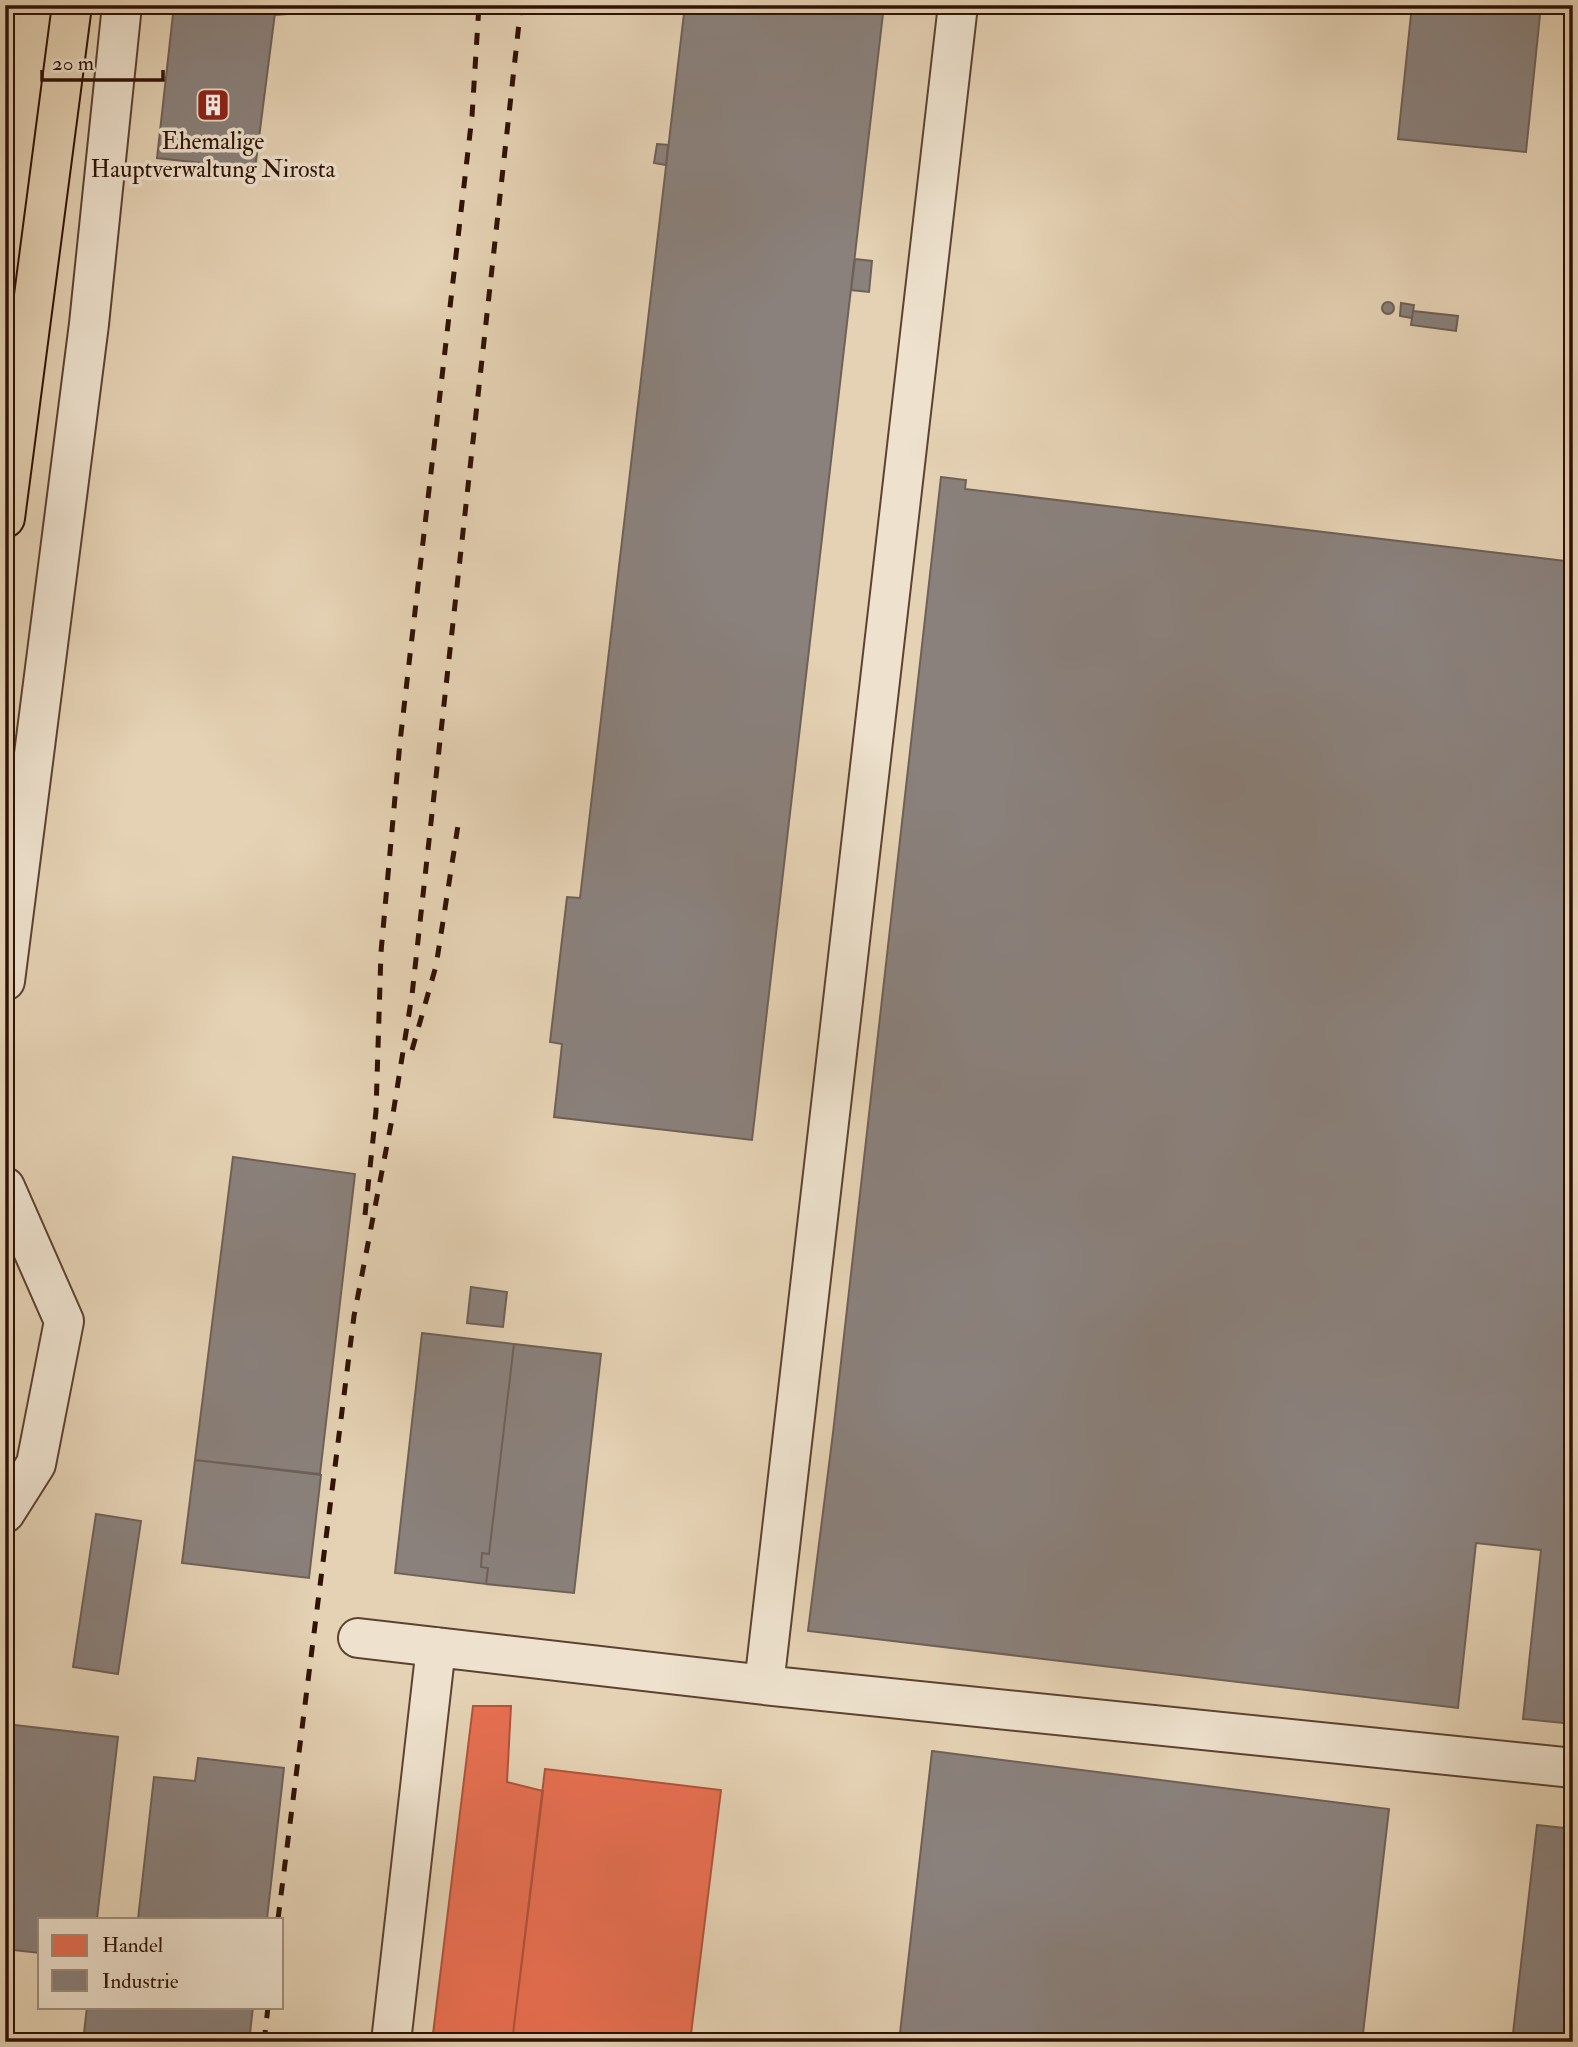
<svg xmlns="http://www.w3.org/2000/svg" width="1578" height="2047" font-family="'IM FELL Double Pica',serif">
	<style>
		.shops { fill: #e76f51; stroke: #b0533a; stroke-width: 2 }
		.industry { fill: #8a817c; stroke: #6f6058; stroke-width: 2 }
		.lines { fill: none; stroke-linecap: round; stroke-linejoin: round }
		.minor-casing { stroke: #5c4230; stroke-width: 42 }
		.major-casing { stroke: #2f1204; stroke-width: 42 }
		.minor { stroke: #eee2ce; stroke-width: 38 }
		.major { stroke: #e5d2b4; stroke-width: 38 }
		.rail { stroke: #2f1204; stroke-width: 5; stroke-dasharray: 12 12; stroke-linecap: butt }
		.labels { text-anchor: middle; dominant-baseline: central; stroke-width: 7; stroke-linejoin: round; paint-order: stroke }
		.poi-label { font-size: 24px; fill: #2f1204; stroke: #eee2ce }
	</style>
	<rect width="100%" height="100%" fill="#e5d2b4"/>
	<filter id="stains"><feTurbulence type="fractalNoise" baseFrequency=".00286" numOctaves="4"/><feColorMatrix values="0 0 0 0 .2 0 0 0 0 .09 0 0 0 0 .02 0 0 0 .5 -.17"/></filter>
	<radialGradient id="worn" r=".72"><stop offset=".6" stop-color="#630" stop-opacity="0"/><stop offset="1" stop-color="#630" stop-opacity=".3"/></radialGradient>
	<path class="shops" d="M473,1706H511L507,1782L543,1791L512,2042H432Z
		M545,1769L721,1790L690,2042H512Z"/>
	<path class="industry" d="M157,5H276L255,169L157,158L173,14L156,9Z
		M276,5H299L287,14L275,15Z
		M685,5H884L752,1140L554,1117L562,1044L550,1042L567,897L580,898Z
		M1412,5H1541L1526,152L1398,139Z
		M657,144L668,145L666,165L654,163Z
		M855,259L872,261L869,292L851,290Z
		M1382 308a6 6 0 1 1 12 0a6 6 0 1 1-12 0Z
		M1401,303L1414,305L1412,318L1400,316Z
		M1413,311L1458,316L1456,331L1411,325Z
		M941,477L966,480L965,489L1573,562V1724L1523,1719L1541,1550L1476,1543L1458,1708L808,1631L833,1433Z
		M233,1157L355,1174L320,1474L195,1460Z
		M471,1287L507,1292L503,1327L467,1323Z
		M422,1333L514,1344L489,1554L482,1553L481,1567L488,1568L486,1584L395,1573Z
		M514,1344L601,1354L574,1593L486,1584L488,1568L481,1567L482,1553L489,1554Z
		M195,1460L321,1475L309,1578L182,1563Z
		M96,1514L141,1521L118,1674L73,1667Z
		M6,1724L118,1737L97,1919H40V1953L5,1949Z
		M932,1751L1389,1809L1362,2042H899Z
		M198,1758L284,1768L267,1919H138L154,1777L195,1781Z
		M1537,1825L1573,1829V2042H1512Z
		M87,2007H253L249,2042H83Z"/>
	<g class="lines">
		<defs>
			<path id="minor" d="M5,981L89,324L122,5
				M5,1187L64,1321L36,1464L5,1513
				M358,1638L764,1685L1573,1768
				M764,1685L958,5
				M391,2042L436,1647"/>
			<path id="major" d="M5,518L72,5"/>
		</defs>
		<use href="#minor" class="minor-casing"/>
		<use href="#major" class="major-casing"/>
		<use href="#minor" class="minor"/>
		<use href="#major" class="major"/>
		<path class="rail" d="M412,1050L436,966L459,819
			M365,1215L376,1111L381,952L400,742L472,116L479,5
			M278,1919L354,1316L393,1114L412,995L521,5
			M264,2042L268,2007"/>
	</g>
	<defs>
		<symbol id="building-square" viewBox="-11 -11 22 22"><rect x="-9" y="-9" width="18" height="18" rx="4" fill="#8f2418" stroke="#eee2ce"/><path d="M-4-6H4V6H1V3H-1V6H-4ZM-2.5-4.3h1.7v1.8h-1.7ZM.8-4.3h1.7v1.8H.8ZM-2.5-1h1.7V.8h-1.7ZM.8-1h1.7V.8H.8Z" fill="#fff"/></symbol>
	</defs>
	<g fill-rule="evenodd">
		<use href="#building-square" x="194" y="86" width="38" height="38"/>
	</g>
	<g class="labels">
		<g class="poi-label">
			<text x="213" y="141">Ehemalige<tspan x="213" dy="28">Hauptverwaltung Nirosta</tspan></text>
		</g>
	</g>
	<rect width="1578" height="2047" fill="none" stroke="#e5d2b4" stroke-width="28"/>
	<rect x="7" y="7" width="1564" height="2033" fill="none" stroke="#2f1204" stroke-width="3.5"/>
	<rect x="14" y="14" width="1550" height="2019" fill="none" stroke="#2f1204" stroke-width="2"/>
	<rect x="38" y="1918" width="245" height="91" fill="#eee2ce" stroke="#a28f7d" stroke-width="2"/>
	<rect x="52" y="1935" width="35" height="21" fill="#e76f51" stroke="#a28f7d" stroke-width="2"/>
	<text x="102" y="1952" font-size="21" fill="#2f1204">Handel</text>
	<rect x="52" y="1970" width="35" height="21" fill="#8a817c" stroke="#a28f7d" stroke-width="2"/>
	<text x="102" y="1988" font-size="21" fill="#2f1204">Industrie</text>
	<path d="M42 70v10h121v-10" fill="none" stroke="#2f1204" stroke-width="3.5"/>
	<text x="52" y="70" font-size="21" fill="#2f1204" stroke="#eee2ce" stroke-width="5" paint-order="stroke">20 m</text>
	<rect width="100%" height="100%" filter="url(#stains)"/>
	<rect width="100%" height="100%" fill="url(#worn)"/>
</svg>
